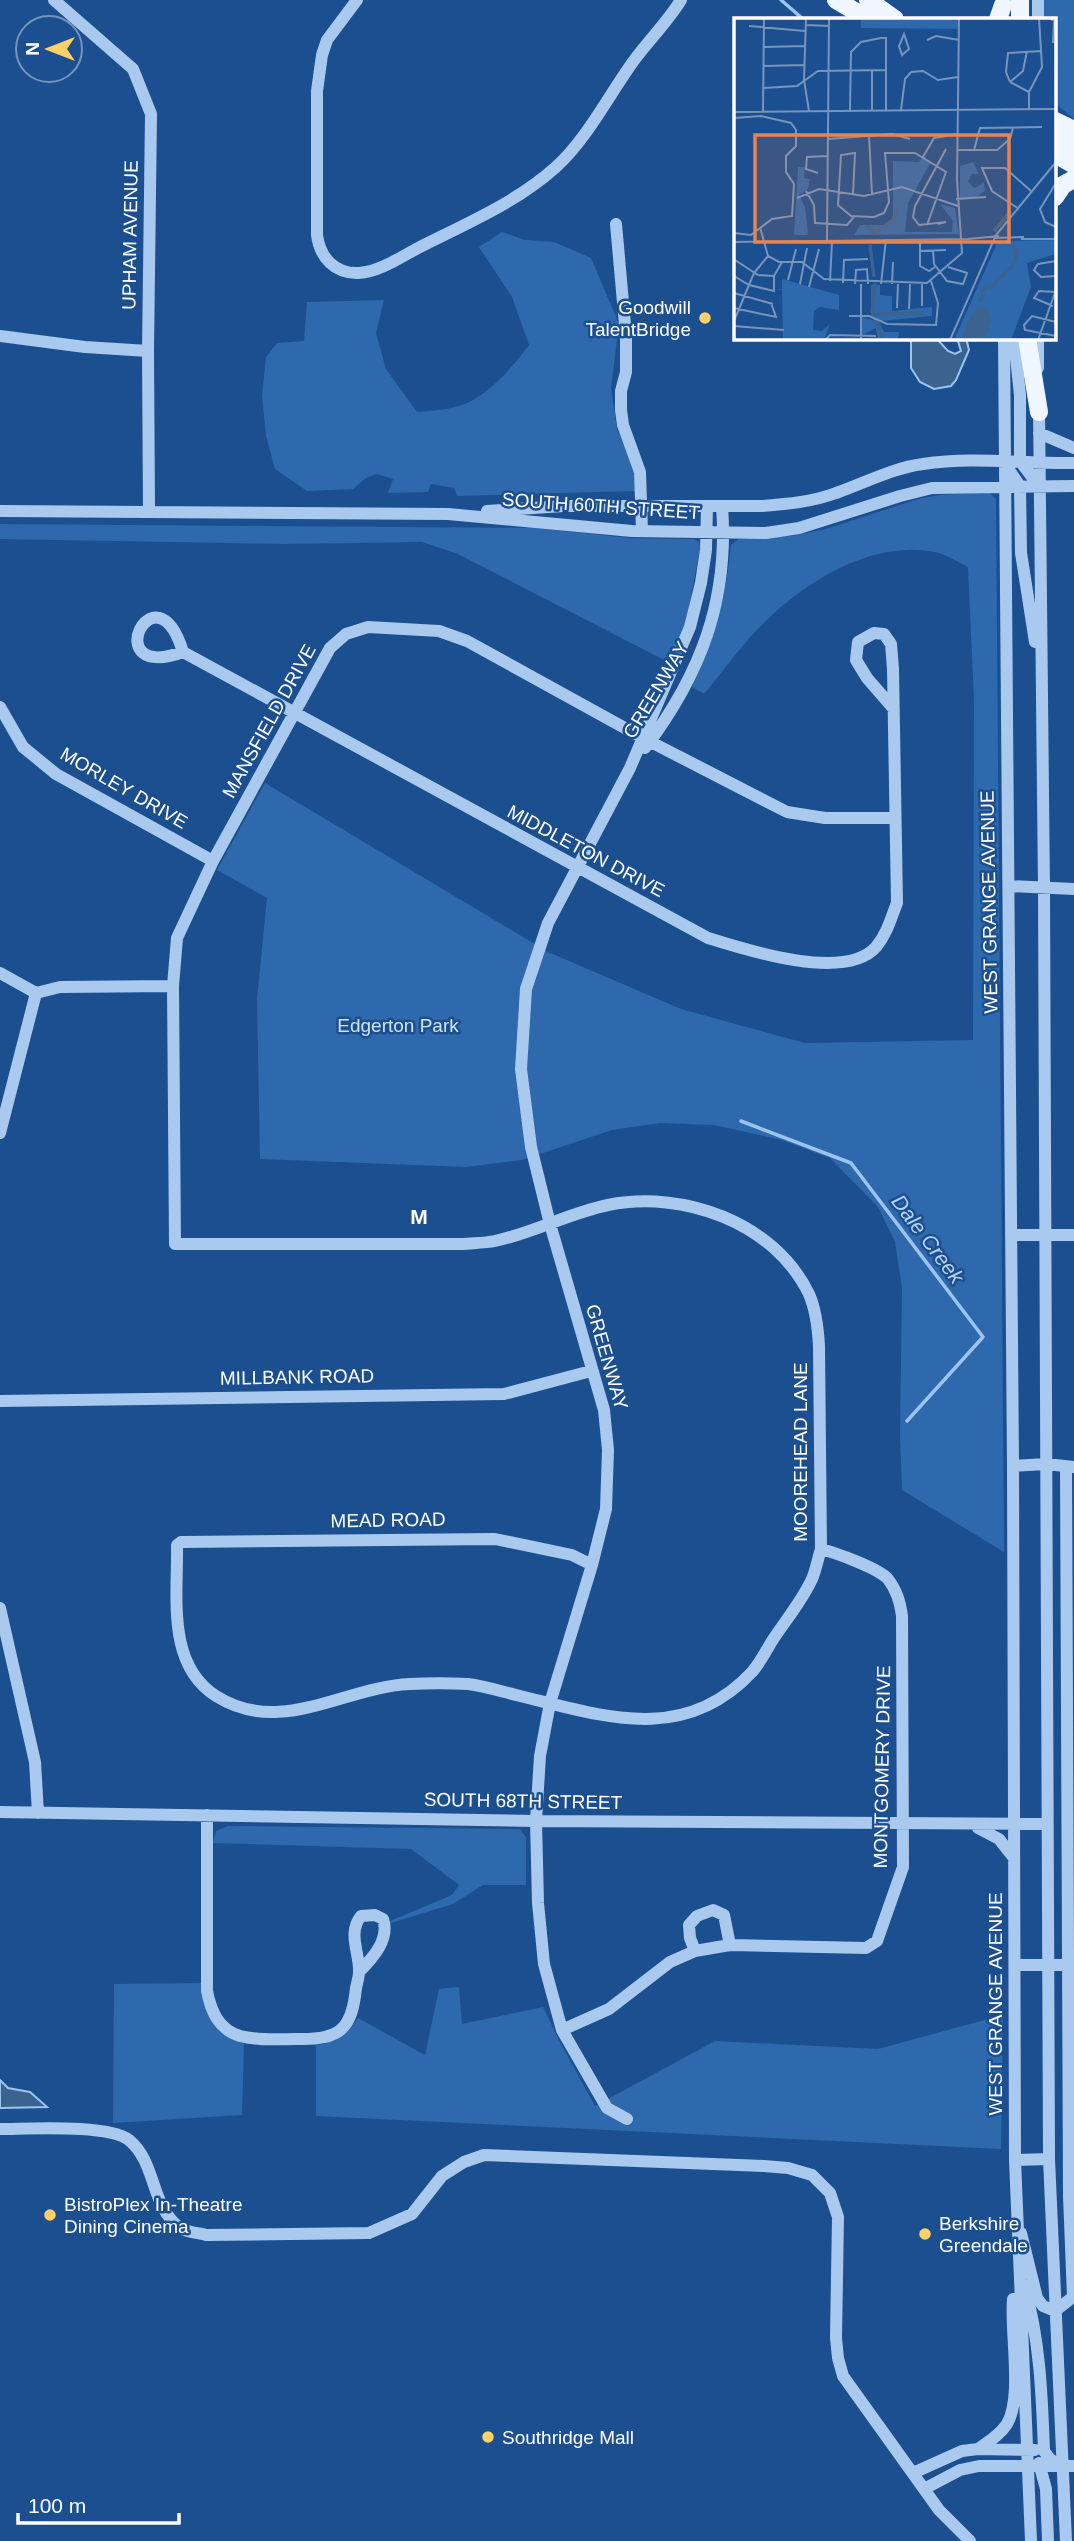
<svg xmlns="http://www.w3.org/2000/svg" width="1074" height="2541" font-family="Helvetica,sans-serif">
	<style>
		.green { fill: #2e69ad }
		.water { fill: #3c6290; stroke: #9cc4f0; stroke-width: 2 }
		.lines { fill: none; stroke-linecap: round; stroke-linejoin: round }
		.stream { stroke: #9cc4f0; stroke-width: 3.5 }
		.minor { stroke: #a9c9ee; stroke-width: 12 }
		.major { stroke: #f0f6ff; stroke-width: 18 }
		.poi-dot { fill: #ffd166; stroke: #1b4f8f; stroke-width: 2.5 }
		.labels { text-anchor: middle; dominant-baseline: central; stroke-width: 5; stroke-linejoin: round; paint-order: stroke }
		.street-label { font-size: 19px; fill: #fff; stroke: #1b4f8f }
		.poi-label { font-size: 19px; fill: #fff; stroke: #1b4f8f; text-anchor: start }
		.park-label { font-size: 19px; fill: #cfe3fa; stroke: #1b4f8f }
		.neighbourhood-label { font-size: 21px; font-weight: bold; fill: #fff; stroke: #1b4f8f }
		.water-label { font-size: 21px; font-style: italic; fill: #b5d3f5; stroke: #1b4f8f }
		.inset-river { fill: none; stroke: #3c6290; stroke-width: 3.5 }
		.inset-road { fill: none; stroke: #7695bc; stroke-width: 2 }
		.view { fill: #ee8249; fill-opacity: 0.15; stroke: #ee8249; stroke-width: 3.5 }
		.inset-edge { fill: none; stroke: #fff; stroke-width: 3.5 }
	</style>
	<rect width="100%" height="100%" fill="#1b4f8f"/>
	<path class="green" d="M1044,0H1074V119L1055,103V19H1044Z
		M502,232L525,240L554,242L591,258L619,324L611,388L617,429L633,465L636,491L457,496L454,488L431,484L428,492L388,493L393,479L377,474L366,478L353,489L307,491L275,469L266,436L262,395L266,357L277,343L304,341L307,302L384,300L376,333L386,369L417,412C429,411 443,410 455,407C485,400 511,369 529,345L512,297L479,247Z
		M989,492L996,499L1004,1552L902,1490L900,1434L902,1288L895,1242L878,1207L830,1158L782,1140L714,1125L660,1123L612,1130L522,1160L466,1167L260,1159L257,999L267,898L217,870L265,783L548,952L681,1009L805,1043L973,1040L974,701L968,567C959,563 949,556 939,553C872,537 799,585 755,632C737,651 721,674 704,694L692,687C713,640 726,598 731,545L739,539L791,536L826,529L918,499L939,495Z
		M0,524L535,528L630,538L694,539L699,542L700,550L685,626L668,662L458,554L422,542L283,544L0,539Z
		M228,1826L520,1829L526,1837V1885H483L453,1904L391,1923L390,1921L452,1895L459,1885L411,1849L213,1843L216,1831Z
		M202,1983L231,2038L244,2044L242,2115L113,2123L114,1984Z
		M459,1987L462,2024L543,2007L561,2044L595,2106L715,2041L878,2049L1003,2015L1001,2149L316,2116V2045C335,2044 348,2033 358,2018L425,2055L439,1989Z"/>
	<path class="water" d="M911,338H936L948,351L955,354L961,351L957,338H966L969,350L956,380L951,386L934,389L920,382L911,368Z
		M0,2080L8,2088L30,2092L47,2107L0,2108Z"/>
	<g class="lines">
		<path class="stream" d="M781,0L803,19
			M741,1121L851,1163L983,1337L907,1421"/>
		<path class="minor" d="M54,0L133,69L151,114L148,351L149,510
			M357,0L327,40L322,55L317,91V235C320,258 335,274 359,273C379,272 401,257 418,248C465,224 516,203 556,167C587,139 610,93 635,59C650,39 668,21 681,0
			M1038,19V0
			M616,224L626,336V372L621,391V410L623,425L640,472L642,531
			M0,336L85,347L148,351
			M1004,338L1013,1466L1015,2160L1031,2541
			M1014,338L1020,395V461L1039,486
			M1038,338V368
			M1039,407L1044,889L1049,2159L1066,2541
			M1039,433L1074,448
			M1003,461L1020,486L1021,553L1035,642
			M0,511L448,514L632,531L766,533L799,528L900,496L932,488L1074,486
			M487,511L563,506H761C787,504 812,502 836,493C865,483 892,468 923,464C973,456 1024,464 1074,463
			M183,652C96,683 155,561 183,652L708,938C746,950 845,982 876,947C887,934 891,918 897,903L893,669L891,644L884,634L874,633L858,642L856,660L867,678L893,708
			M0,707L23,747L56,774L213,861
			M645,748C701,674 729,600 722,506
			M1009,886L1074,889
			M0,973L36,993
			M36,993L60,987L173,986
			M0,1133L36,993
			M1011,1235H1074
			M0,1401L504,1394L591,1371
			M1013,1466L1046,1464L1074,1467
			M592,1565L572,1555L495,1539L181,1542L177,1545C178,1596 166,1664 216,1696C281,1737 343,1687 410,1684C429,1683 449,1683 468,1684C485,1686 503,1692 520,1696C603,1716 684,1745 752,1672C760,1663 766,1651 772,1641C785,1621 802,1601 812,1579C816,1570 818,1558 821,1549L819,1346C818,1328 816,1310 809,1294C774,1222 683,1190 608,1205C569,1213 533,1233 495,1241C485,1243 474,1243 463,1244H175L173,986L177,938L213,861L330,648L346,634L368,627L439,631L467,641L643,738L787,812L825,818H895
			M0,1608L35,1762L38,1813
			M0,1812L536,1821L1046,1824
			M207,1815V1991C211,2011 218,2029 240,2036C258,2041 279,2039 298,2039C340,2040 352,2029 356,1988C357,1983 359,1977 359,1972C360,1954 347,1933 361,1916L375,1915L383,1919C390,1939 373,1958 359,1972
			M978,1828L999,1839L1014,1858
			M695,1951L690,1938L689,1925L697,1916L713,1910L724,1915L730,1945
			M1015,1965H1069
			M562,2030L609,2009L670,1962L695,1951L730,1945L866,1948L877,1941L903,1867L902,1616C900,1602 897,1591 888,1579C878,1568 836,1553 821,1549
			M627,2119L607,2108L562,2030L544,1964L538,1903L536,1821L540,1756L550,1703L592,1565L606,1509L608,1450L604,1410L550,1224L531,1147L521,1069L526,989L548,923L630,768L690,627L701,583L706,550L707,506
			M0,2129C29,2129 108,2124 129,2140C157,2163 150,2206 180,2228C186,2232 199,2233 206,2235L369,2233L412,2214L442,2176L464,2162L484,2155L764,2166L788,2168L812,2175L830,2193L838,2217L836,2338L838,2358L843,2376L939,2510L970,2541
			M1015,2160L1049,2159
			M1021,2233L1037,2298L1043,2306L1055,2311
			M1024,2285C1040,2338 1042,2396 1044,2451L1050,2459L1062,2467
			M1055,2311L1073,2297L1069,2196L1066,1467
			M978,2449C988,2442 1000,2435 1007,2424C1023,2397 1010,2333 1013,2299
			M1039,2463L1046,2489L1048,2541
			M913,2473L962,2451L978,2449L1035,2450
			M924,2489L960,2470L979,2466H1074"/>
		<path class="major" d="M836,0L868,19
			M868,0L895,19
			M1020,0V19
			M998,19L1003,5
			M1055,121L1074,130
			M1055,139L1074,149
			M1055,154L1074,165
			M1055,197L1063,185L1074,179
			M1027,338L1039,412"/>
	</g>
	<g class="poi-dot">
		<circle cx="705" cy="318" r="7"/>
		<circle cx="50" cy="2215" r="7"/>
		<circle cx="925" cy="2234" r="7"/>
		<circle cx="488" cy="2437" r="7"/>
	</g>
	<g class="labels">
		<g class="street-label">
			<text transform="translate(130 235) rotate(-89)">UPHAM AVENUE</text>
			<text transform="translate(601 506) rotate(4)">SOUTH 60TH STREET</text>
			<text transform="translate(656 690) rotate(-59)">GREENWAY</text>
			<text transform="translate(269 721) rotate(-61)">MANSFIELD DRIVE</text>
			<text transform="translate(124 788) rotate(30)">MORLEY DRIVE</text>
			<text transform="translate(586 851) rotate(28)">MIDDLETON DRIVE</text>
			<text transform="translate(989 902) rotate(-91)">WEST GRANGE AVENUE</text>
			<text transform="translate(607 1357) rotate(74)">GREENWAY</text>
			<text transform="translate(297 1377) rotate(-1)">MILLBANK ROAD</text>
			<text transform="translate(800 1452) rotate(-90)">MOOREHEAD LANE</text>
			<text transform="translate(388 1520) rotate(-1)">MEAD ROAD</text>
			<text transform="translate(882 1767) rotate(-89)">MONTGOMERY DRIVE</text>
			<text transform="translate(523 1801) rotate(1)">SOUTH 68TH STREET</text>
			<text transform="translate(995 2004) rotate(-90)">WEST GRANGE AVENUE</text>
		</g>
		<g class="poi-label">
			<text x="691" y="307" text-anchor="end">Goodwill<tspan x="691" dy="22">TalentBridge</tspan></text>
			<text x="64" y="2204">BistroPlex In-Theatre<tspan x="64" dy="22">Dining Cinema</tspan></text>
			<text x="939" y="2223">Berkshire<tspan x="939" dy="22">Greendale</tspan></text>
			<text x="502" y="2437">Southridge Mall</text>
		</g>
		<g class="park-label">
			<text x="398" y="1025">Edgerton Park</text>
		</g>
		<g class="neighbourhood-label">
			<text x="419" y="1216">M</text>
		</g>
		<g class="water-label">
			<text transform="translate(928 1239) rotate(53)">Dale Creek</text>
		</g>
	</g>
	<g transform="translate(734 18)">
		<rect width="322" height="322" fill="#1b4f8f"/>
		<path d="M127,0H224V11L127,10ZM188,139L197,144L174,185L171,214H218L219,203L206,186L221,190L225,216L120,217L126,207H151L159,200V143L185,144ZM239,144L245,156H238L234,163L240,170L250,165L251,173L242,179L226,181V148ZM64,149H71L70,160L76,161L74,171L65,177L71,189L74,217H60ZM322,222L321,236L293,245L297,269L277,322H220L264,223ZM48,261L105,277V292L86,289L80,293L79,312L88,313L96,306L90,322H49L48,272H41L48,271ZM137,267H146V277L158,278V293L198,289V298L146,303L137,298ZM128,299L145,304L150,314H165L164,321H174L144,322L142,310L128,317Z" fill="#2e69ad"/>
		<path d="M245,289L254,290L258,302L250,322H227L237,297Z" fill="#3c6290"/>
		<path class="inset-river" d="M133,208L141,215L159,202L163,191M260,213L277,193M136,227L140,259M141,265L138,294L149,322M246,284L251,268L257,270L279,248L283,235L278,226M141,296L190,295"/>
		<path class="inset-road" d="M72,0L70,62L75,93M315,0L320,3L319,25M72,7L95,8M15,8L71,13M170,16L175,31L168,37L165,28ZM193,22L202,18L225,22M30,29L71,28M30,48L70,47M177,54L189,53L204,62L224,59M276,64L272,54L274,35L308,33M276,64L289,53L293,33M276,64L295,74M29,70L63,68L84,53L152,52M295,91V74L308,49L305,0M116,92L117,34L127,24L147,20H152V92M138,92V52M167,92L171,61L177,54M29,93L30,0M0,94L322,91M0,100L27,98L57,105L62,112V128L52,138V154L60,166L58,198L38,201L17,217L0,215M135,117L138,176M94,121L158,116L176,121M224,132H263L276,121L279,110M240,132L246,110L308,109M189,139L200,120L224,116M78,153L84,155L72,151L73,139L94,138M223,164L225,0M322,165L306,191L311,204L322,209M72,173L80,187L81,205L113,207L120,199M119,176L121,135L107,137L104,187L117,198L140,199L150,195L155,184L151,135H181L212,154L193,207M63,180L85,171L130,178L168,169L224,188M222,181L252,179M285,191L258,173L248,150H271L297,173M204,206L212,204L185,207L179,199L181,188L212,131L210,135M26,209L34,238L45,244H68L90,261L193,265L228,235L223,162M261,220L290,219M186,221V248L195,253L201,249M234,221L265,218M287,221H322M93,222L95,0M0,224L235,221M199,232L200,246L213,263L229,266L233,255L214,249M186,233L212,232M1,242L24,257L40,258M322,243L304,246L300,252L307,259L322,258M0,258L15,267L40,273V258L48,244M54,262L62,231M96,263L98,224M109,265L110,242L134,241M66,266L73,230M121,266L122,252L133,251L134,266M147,266L152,221M158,266L159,244M75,269L85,231M0,275L39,286M188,288V266M319,288L300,280L305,273L322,274M0,290L42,299L37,285M163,290L164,266M175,291L176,266M115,298H135L153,306L202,307L204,285L197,263M0,303L20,255L34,238M322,304L298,298L290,307L291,312L322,318M0,308L50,312M91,322L96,317L142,318M127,322V266M216,322L262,217L322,144M304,322L322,272"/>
		<path class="view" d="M21,117H275V224H21Z"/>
		<rect width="322" height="322" class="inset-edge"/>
	</g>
	<g transform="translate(49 49) rotate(270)"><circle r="33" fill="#1b4f8f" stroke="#7695bc" stroke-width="2"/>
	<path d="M0-5L12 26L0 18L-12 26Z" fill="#ffd166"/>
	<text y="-10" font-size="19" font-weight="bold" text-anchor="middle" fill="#ffffff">N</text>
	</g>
	<path d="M18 2513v10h161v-10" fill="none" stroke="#ffffff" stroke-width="3.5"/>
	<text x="28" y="2513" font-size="21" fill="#ffffff" stroke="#1b4f8f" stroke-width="5" paint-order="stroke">100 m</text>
</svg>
